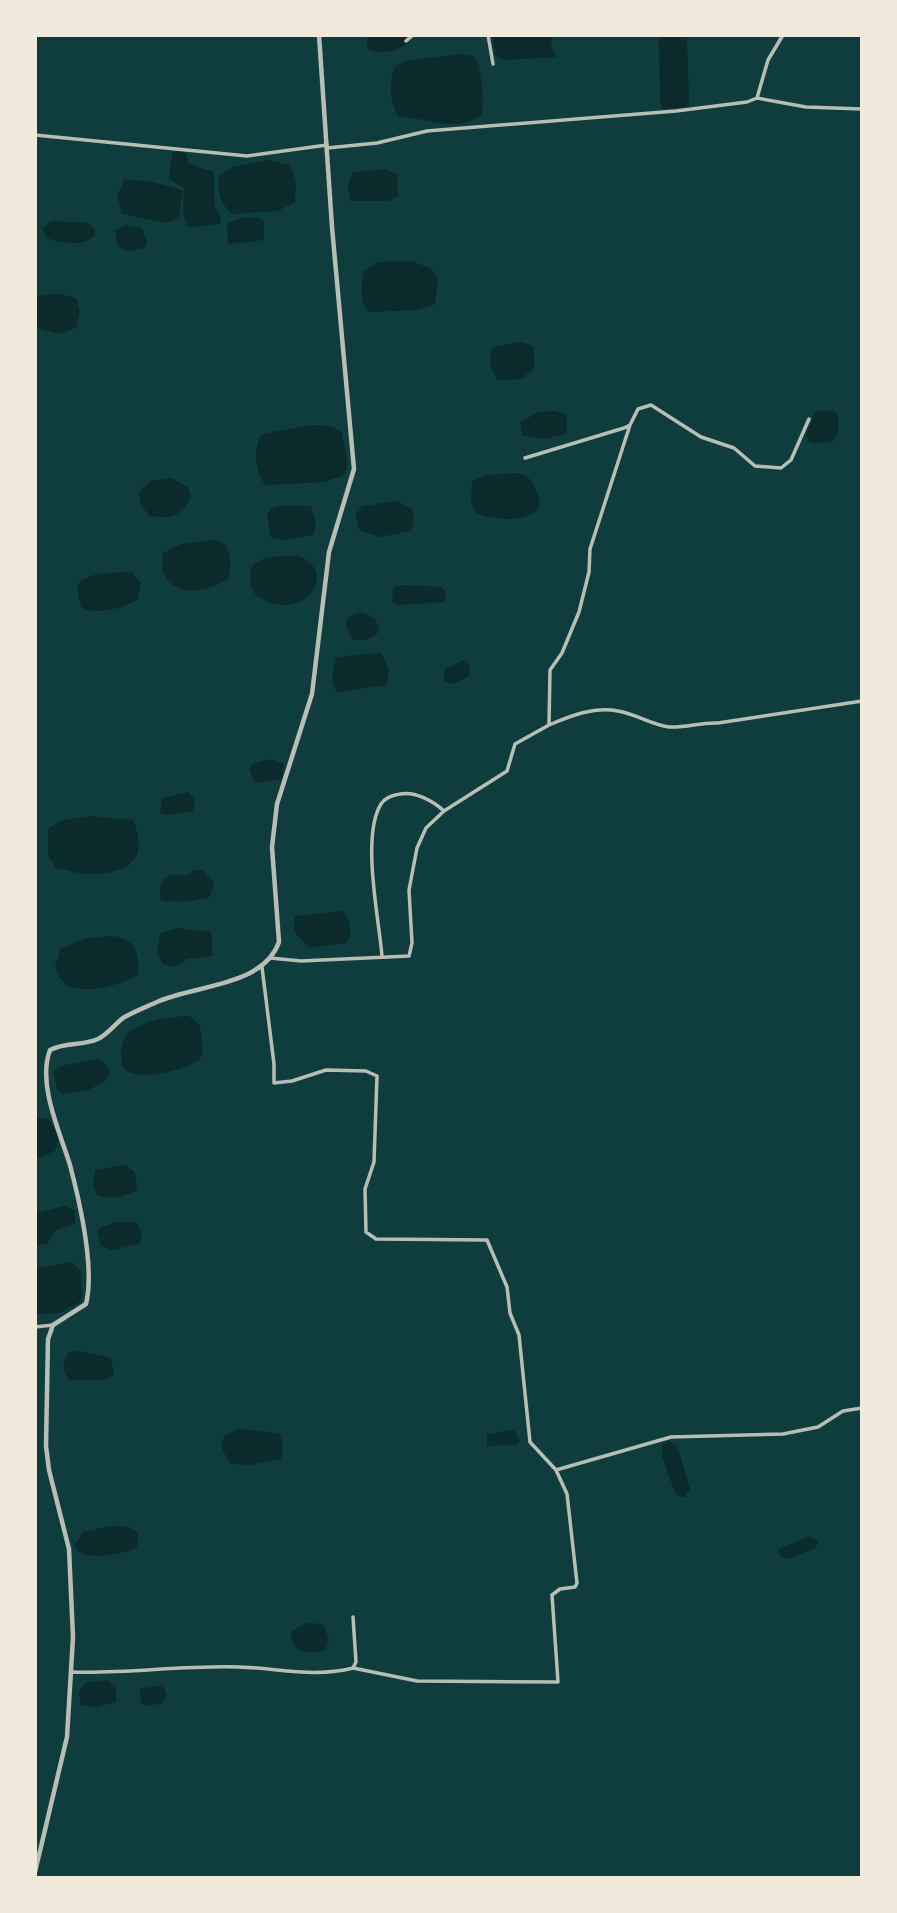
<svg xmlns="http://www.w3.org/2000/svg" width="897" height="1913" font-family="Roboto,sans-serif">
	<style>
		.water { fill: #0a2a2b }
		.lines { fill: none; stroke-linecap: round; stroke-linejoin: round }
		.minor { stroke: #b8beb3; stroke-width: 3.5 }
		.tertiary { stroke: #b8beb3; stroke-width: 4.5 }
	</style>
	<rect width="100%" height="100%" fill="#0f3d3e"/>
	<path class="water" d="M371,35H405L407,43C398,51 380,55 369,50L366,42Z
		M492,35H553L551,46L556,57L503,60L496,56Z
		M662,35H687L689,107L664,109L660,103L659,37Z
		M462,54L474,56L479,65L483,94L482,115C456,134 426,117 399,117C389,104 389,81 395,66L409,60Z
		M180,151L186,153L189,164L214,172L215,209L221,217L220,224L189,227C180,215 184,202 184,188L169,179L172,153Z
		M267,160L290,165L296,181L295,202L278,211L233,214C219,203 218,193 219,176L232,167Z
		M386,169L397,175L398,196L389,201H350L348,185L353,172Z
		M124,180L148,181L183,190L179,218L167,223L122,214L117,196Z
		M259,217L264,222V240L228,244L227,223L242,218Z
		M51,221L88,223L95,229V236C83,247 62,243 47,238L43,229Z
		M125,225L142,228L147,243L144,248L128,251L117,246L115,231Z
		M412,261L432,269L438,281L435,304L418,310L369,312C359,301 361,285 364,271L377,262Z
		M58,294L76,298L80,312L76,328L59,334L35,328V296Z
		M521,342L533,346L535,366L522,379L498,380L491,368V350L497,346Z
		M827,410L837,413C841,424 839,434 832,442L810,443L806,435L816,411Z
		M555,411L567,415V434L543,439L522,435L520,423L538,412Z
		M312,425L332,426L342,433L348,464L345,475L323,482L265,485C255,470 252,449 262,434Z
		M518,473C533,476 536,489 540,502C536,524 493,521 477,513L471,503L472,481L485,475Z
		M171,478L188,487L191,496C185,515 170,519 150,516L140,504L139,491L151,481Z
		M398,501L412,510L414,519L411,531L380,537L359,530L355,516L362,506Z
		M279,506H311L316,524L313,535L283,540L271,538L267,515L271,508Z
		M215,540L225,544C230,556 233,566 228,579C201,597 155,597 163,553L182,544Z
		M298,556C342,571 301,629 255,594C237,556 270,556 298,556Z
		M124,572H132L141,583L138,599C127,608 93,616 81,607L77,588L81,580L97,574Z
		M406,585L442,587L446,592L445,602L398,605L393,602L392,590L395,586Z
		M355,614L363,613L375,618L379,631C373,640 362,641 352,639L345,623L347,618Z
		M381,653L389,669L387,685L336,692L332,680L336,657Z
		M463,660L470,666L469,676L453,684L444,682L445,669Z
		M271,759L284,764L282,779L255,783L249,769L252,764Z
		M189,792L195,801L193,811L167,815L160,813L162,798Z
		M88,816L133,820C151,863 124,875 84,874C75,873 66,869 57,869L48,856V829L60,821Z
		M195,870H202L214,882L210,897L187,902L161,901C157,881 165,871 186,876Z
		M342,911C351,918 353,935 346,943L309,948L294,931L295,916Z
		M177,928L211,932L213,956L188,959L175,967L163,964L157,953L160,933Z
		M109,936C134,936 140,952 138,974C125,985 82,995 67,985C60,980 58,974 55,966L61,949L84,939Z
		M189,1016L200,1025L203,1053L200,1059C183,1071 142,1082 124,1069C109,1025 155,1017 189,1016Z
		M98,1059L107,1066L109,1073L104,1082L88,1090L62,1094L57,1090L54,1072L60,1066Z
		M35,1117L50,1120L59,1138L55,1151L35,1159Z
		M125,1165L135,1172L137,1187L134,1192L115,1198L98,1196L93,1186L95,1170Z
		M64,1206L75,1211V1224L54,1231L47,1244L35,1246V1213Z
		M117,1222H137L142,1235L139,1244L112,1250L101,1246L97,1232L101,1227Z
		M72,1262L81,1271L82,1301L59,1313L35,1314V1269Z
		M80,1351L111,1358L114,1375L103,1380H70C61,1373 62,1359 69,1352Z
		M237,1429L280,1433L283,1446L281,1459L252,1465L230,1464L221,1446L225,1435Z
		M514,1430L520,1441L516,1445L487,1446V1434Z
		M670,1441L678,1449L690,1489L684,1498L676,1495L662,1457V1446Z
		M112,1526L129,1527L138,1532L137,1548C123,1554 89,1561 77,1550L75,1544L83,1532Z
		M810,1536L818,1541L816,1548L787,1559L781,1557L778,1549Z
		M306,1623L323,1624L329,1639L326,1649C309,1655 291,1653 291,1632Z
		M108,1680L116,1687V1702L97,1707L81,1705L79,1693L85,1683Z
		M162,1685L167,1694L162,1703L149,1706L141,1703L140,1689Z"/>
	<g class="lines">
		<path class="minor" d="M488,35L493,64
			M406,41L413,35
			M757,98L806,107L862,109
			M35,135L247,156L327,145
			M327,148L377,143L427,131L676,111L747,102L757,98L768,60L783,35
			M525,458L624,428L630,425L638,409L651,405L701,437L734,448L755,466L781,468L791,460L809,419
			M549,725C570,716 595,706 618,711C636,714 650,724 669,727C686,728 701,722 718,723L862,701
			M382,956C379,919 361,836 381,804C385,798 393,795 400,794C415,791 433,801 444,811
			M270,958L301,961L409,956L412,943L409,890L417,848L426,828L444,811L507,771L515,744L549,725L550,670L562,653L579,612L589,572L590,549L630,425
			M262,967L274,1064V1083L292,1081L326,1070L366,1071L377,1076L374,1162L365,1189L366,1232L376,1239L487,1240L507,1287L510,1313L519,1335L530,1442L556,1470L567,1494L577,1583L575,1587L560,1589L552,1595L558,1682L417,1681L353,1668
			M35,1327L53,1325
			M556,1470L671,1437L783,1434L818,1427L843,1411L862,1408
			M71,1672C128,1674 182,1665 239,1667C277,1668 315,1678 353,1668L356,1662L353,1617"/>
		<path class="tertiary" d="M35,1872L67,1737L73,1637L69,1549L49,1470L46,1446L48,1339L53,1325L86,1304C95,1267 80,1203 70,1165C60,1132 37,1084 50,1050C65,1042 82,1046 98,1039C108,1034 114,1025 123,1018C133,1012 146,1007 157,1002C194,985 263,987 279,942L272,847L277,804L312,694L329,552L354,469L332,227L319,35"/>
	</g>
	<rect width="897" height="1913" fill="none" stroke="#f1e9da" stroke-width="74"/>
</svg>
